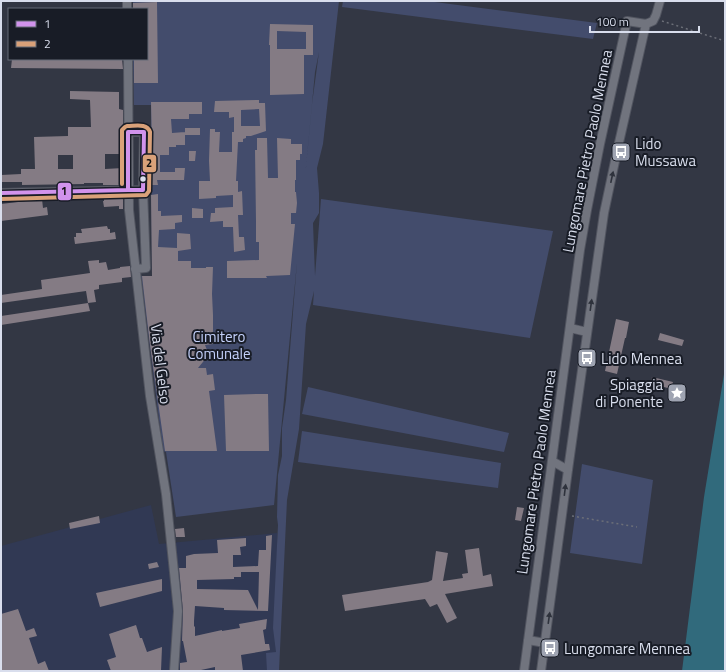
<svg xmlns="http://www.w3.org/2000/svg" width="726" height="672" font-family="'Titillium Web',sans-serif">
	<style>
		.built { fill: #313954 }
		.green { fill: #434c6c }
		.water { fill: #316a7c }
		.building { fill: #847b84; fill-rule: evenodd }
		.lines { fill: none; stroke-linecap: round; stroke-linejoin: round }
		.minor-casing { stroke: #525560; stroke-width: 10 }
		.path { stroke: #6c6f78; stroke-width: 1.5; stroke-dasharray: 2 3; stroke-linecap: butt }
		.minor { stroke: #71747e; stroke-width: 8 }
		.bus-1-casing { stroke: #181c26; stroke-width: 7 }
		.bus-2-casing { stroke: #181c26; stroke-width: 7 }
		.bus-1 { stroke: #d193ec; stroke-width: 4 }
		.bus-2 { stroke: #d9a179; stroke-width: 4 }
		.oneway { fill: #2e323c }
		.bus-dot { fill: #d9deed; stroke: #181c26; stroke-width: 1.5 }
		.labels { text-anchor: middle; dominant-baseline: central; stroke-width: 4; stroke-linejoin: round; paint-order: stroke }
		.poi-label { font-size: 15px; fill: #d9deed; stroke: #181c26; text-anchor: start }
		.street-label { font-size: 15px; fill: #d9deed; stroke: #181c26 }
		.park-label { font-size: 15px; fill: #c4d1fb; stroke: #181c26 }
		.line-badge { stroke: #181c26; stroke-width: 1.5 }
		.pale-badge-label { font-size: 11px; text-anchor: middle; font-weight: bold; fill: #111 }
	</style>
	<rect width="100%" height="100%" fill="#333744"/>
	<path class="built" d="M151,505L159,544L277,533V671H1V546Z"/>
	<path class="green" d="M133,1H339L323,144L317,168L319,193V213L313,223L315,276L321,199L553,231L530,338L313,305L314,291L306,324L299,429L287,500L279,671H267L266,653L276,652L273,628L278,525L277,517L278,475L282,456V428L286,400L297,262L312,104L319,52L315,72L274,505L176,517L166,452L163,451L141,276H152L151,105H134L133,59H147V9H133Z
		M343,1H427L597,23L593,39L342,7Z
		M308,387L509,433L504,452L302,414Z
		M302,431L501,463L498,488L298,462Z
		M582,464L653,480L642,564L570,553Z"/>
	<path class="water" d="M725,368V671H682L704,497Z"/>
	<path class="building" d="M157,2L158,83H134V59H147V9H133V3Z
		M270,24L313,25V55H304V94L270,95V45H269ZM277,31L306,32V49H277Z
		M12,59H122L123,69L11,68Z
		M70,91L119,92V109L123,110V154H105V169L123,168V185H103V183H84V184L22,185V182H1V175L21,174V169H35L34,137L68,136V127H91L90,100L70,99ZM58,155H73V169H58Z
		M259,100V103H265L266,131L251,136H246V138L243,139V142H238L236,181H238V192L242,191L243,215H238L239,237H244L245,250L234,252L233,227H223V221L210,222L211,213H215V208L233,207V195L216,196V198L199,199V181H210L209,161L210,129H215V132H220L219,152H232V132H234V117L229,118V112H214L215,101ZM259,109L260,126H241V110Z
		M151,102H202V114H189V119H171L172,133L185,132V145H176V147H169V155H160V172H175V168H185L184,180H157L158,185H151V157H156L151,149L152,147Z
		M185,128H200V135H185Z
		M257,138H267L268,178H278L277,138L291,139V144H302V154H300V160H296V180H295V192H296L297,203L296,213H291V224H295L290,275L267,276H266L267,278H227V261L259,260V242H256V222L255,150H257Z
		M189,151H196L195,161H189Z
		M158,194V211H161V216L182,215V222L175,223V229L159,230L158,247L177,248V233L190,234L191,249L178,251V261H191V268H206V267H213L212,294L213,315V344L205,345L207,350V357L198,368H206L207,375L213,374L215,390L209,391L217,451H165L150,345L142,276H152L151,195Z
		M123,196V209H119V206L104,207L103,201H104V197Z
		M42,199L43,208L47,207L48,215L1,221V204Z
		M192,208L203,209V218H192Z
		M107,226L108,229H110V233L115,232L116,239L75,244L74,237H76V233H82L81,229Z
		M99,260V263L106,262L108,270L120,268V267L130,266L131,277L122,278V282L99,285V289L94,290L96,302L88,303L90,311L1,325V316L88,303L86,291L1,303V295L42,289L41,280L90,273L88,261Z
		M616,319L629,322L626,338H625L617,374L605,371Z
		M660,333L684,340L682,346L658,340Z
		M652,377L673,382L671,389L650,383Z
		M256,394H268L269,451H226L224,395Z
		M517,507L524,508L521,521L515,520Z
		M99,516L100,523L70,529L69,523Z
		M184,528L185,537H176L175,529Z
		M272,535L268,611L224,610V608L195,606L194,621V626L195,627V636L222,630V631L240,628L239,624L267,619L266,629L263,630L265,643V644H269L270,650L241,655L243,671H215V667L201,670V671H180V663L187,662L183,641H182L183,611L179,568H186V556L194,554L218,553L217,540L246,538V546L240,547L241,555H233V567L258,566L259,550H266V536ZM241,572H259L258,610L248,590L197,589V580L234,579V577H241Z
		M479,548L483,576L491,574L493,586L445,594L457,618L447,623L437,604L430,607L425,599L345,611L342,595L428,582L432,580L436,551L448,553L443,581L463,578L462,574L468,573L465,550Z
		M157,562L159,567L149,569L148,564Z
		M162,579V591L100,607L96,593Z
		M18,609L26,631L34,628L37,636L29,638L38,664L45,661L49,671H1V614Z
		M136,625L140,638H142L147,652L162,647L161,671H111L107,660L116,657L109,634Z"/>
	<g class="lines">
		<defs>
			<path id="minor" d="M127,1V9
				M646,24L653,21L656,15L660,1
				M128,59L129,210L150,396L166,494L178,611L174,671
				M1,193L143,190L144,132H128
				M135,269L146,268L143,190
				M570,328L587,332
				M552,461L568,470
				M528,640L545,643
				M524,671L580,250L587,210L600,144L627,21L646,24
				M541,671L568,470L604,213L618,147L646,24"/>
		</defs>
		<use href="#minor" class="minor-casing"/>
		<path class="path" d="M662,21L725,41
			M572,516L637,527"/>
		<use href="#minor" class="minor"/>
		<defs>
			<path id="bus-1" d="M128,132H144L143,190H128Z
				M1,193L128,190"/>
			<path id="bus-2" d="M1,199L146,195L149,191L150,132C147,123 136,126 127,126L125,127L122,130V184"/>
		</defs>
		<use href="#bus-1" class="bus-1-casing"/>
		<use href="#bus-2" class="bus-2-casing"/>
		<use href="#bus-1" class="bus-1"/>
		<use href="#bus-2" class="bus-2"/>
	</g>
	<defs><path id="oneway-solid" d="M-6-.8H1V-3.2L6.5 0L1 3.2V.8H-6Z"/></defs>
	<g class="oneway">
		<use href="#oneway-solid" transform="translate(612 177) rotate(-78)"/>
		<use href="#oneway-solid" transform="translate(591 305) rotate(-82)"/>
		<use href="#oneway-solid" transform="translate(565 490) rotate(-83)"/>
		<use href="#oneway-solid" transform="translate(549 618) rotate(-82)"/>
	</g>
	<defs>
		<symbol id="bus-square" viewBox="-11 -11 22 22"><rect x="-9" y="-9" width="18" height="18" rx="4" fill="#9fa4b2" stroke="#181c26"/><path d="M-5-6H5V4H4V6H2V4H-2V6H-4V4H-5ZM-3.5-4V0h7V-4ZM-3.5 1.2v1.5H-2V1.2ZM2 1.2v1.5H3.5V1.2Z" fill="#fff"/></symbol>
		<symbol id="sight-square" viewBox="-11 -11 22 22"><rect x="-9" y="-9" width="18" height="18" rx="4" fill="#9fa4b2" stroke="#181c26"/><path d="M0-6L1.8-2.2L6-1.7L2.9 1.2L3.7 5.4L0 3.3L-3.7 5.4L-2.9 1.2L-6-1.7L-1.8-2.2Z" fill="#fff"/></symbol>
	</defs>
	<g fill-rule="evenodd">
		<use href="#bus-square" x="610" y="141" width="22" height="22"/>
		<use href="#bus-square" x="576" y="347" width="22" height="22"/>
		<use href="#sight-square" x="666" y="382" width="22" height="22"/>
		<use href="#bus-square" x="539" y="637" width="22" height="22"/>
	</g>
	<circle class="bus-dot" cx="143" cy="179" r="3.5"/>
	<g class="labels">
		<g class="poi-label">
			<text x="635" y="143">Lido<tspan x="635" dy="17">Mussawa</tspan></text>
			<text x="601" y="358">Lido Mennea</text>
			<text x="663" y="384" text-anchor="end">Spiaggia<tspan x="663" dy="17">di Ponente</tspan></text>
			<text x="564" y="648">Lungomare Mennea</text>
		</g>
		<g class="street-label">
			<text transform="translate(587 151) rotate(-79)">Lungomare Pietro Paolo Mennea</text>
			<text transform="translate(161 364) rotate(83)">Via del Gelso</text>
			<text transform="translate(536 472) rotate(-82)">Lungomare Pietro Paolo Mennea</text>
		</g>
		<g class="park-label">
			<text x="219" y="336">Cimitero<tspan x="219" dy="17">Comunale</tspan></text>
		</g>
	</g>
	<g class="line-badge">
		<rect x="142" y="154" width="15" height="19" rx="4" fill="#d9a179"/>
		<rect x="57" y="182" width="15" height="19" rx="4" fill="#d193ec"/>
	</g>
	<g class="pale-badge-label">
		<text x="149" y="167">2</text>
		<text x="64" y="195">1</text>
	</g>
	<rect width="726" height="672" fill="none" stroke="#d9deed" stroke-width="4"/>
	<rect x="8" y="8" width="140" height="52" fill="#181c26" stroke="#656a76"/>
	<rect x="16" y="21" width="20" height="6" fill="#d193ec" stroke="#656a76"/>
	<text x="44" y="28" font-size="12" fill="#d9deed">1</text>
	<rect x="16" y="41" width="20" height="6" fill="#d9a179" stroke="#656a76"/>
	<text x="44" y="48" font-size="12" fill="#d9deed">2</text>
	<path d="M590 26v6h109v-6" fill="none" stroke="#d9deed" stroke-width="2"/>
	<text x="596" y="26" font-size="12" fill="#d9deed" stroke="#181c26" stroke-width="3" paint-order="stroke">100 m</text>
</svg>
